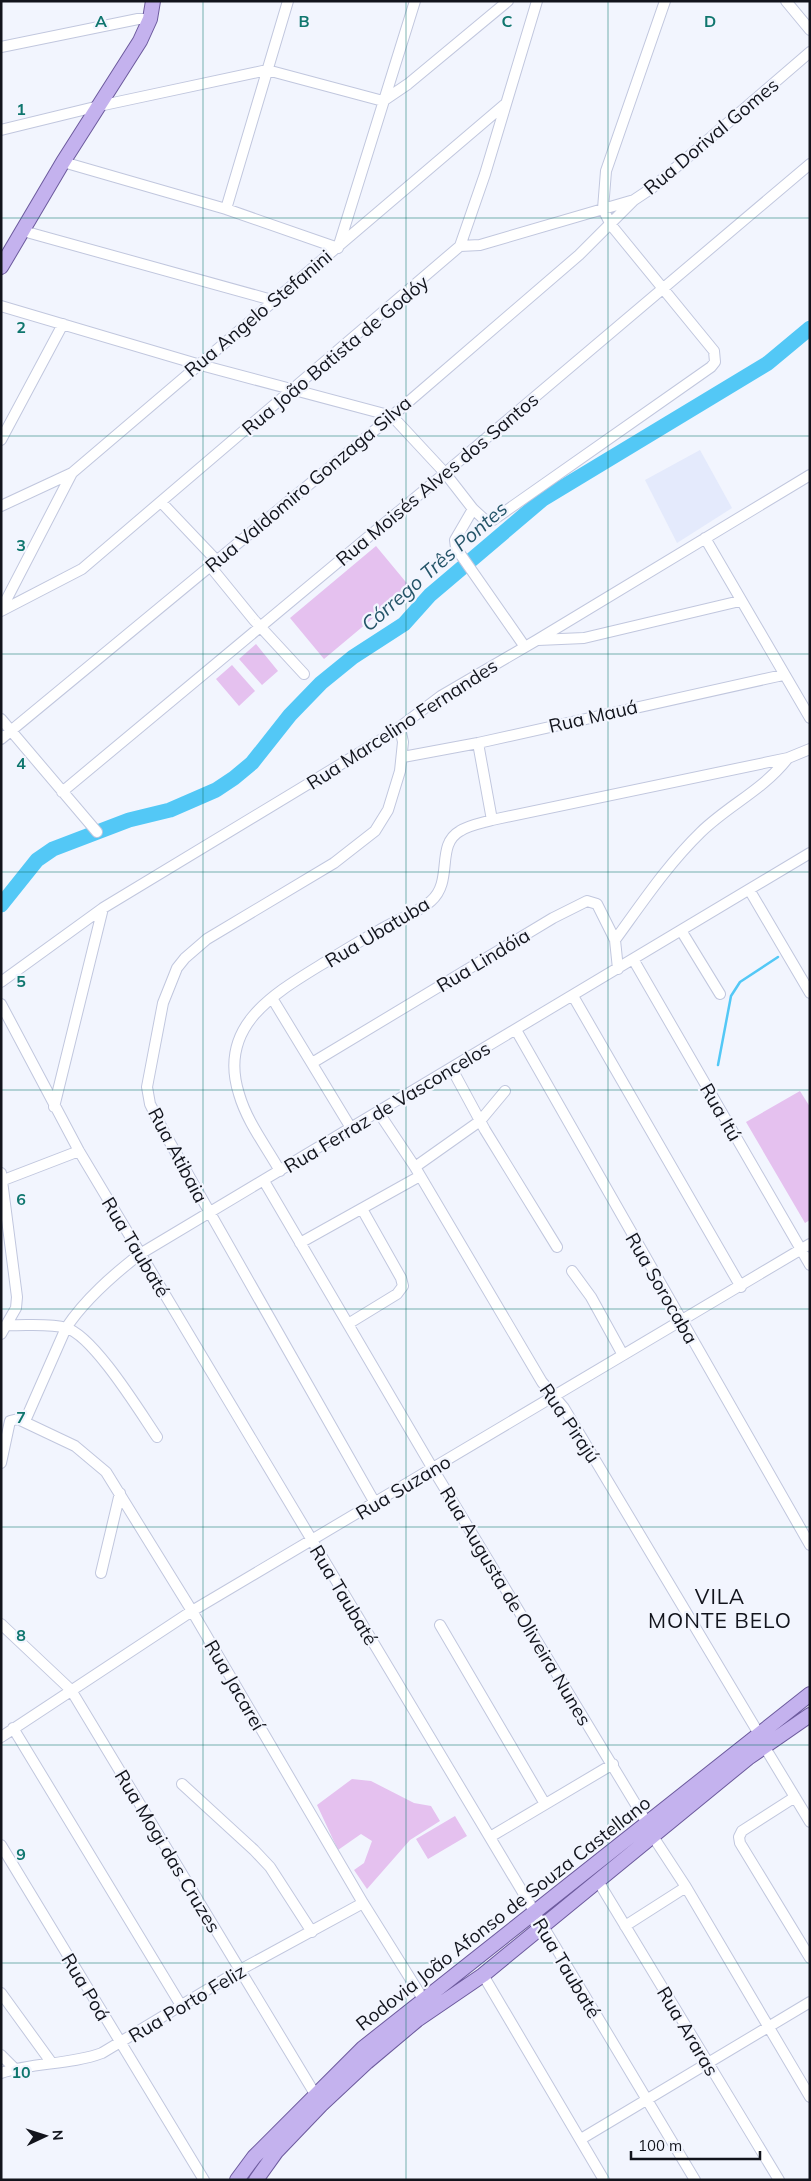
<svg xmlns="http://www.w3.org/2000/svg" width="811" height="2181" font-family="Mulish,sans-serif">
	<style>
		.built { fill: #e4eafc }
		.green { fill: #e5c1ef }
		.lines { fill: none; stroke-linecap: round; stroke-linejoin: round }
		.stream { stroke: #53c8f6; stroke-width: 2.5 }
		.river { stroke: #53c8f6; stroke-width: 15 }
		.minor-casing { stroke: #c1c7de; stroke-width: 12 }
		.major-casing { stroke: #6c5a9d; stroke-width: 16 }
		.minor { stroke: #fff; stroke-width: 10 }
		.major { stroke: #c4b2ee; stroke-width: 14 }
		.grid { fill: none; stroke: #0f766e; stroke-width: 1; stroke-opacity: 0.55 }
		.labels { text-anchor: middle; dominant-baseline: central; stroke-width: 4.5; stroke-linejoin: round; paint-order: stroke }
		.street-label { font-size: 19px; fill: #12141c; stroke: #f2f5fe }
		.water-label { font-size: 20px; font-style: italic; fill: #255569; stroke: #f2f5fe }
		.quarter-label { font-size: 21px; letter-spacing: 1px; fill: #12141c; stroke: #f2f5fe }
		.grid-label { font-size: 16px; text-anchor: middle; font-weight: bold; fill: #0f766e; stroke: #f2f5fe; stroke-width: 4.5; stroke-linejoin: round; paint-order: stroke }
	</style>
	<rect width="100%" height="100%" fill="#f2f5fe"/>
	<path class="built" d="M700,450L732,508L677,543L645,480Z"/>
	<path class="green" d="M376,546L410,587L324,659L290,618Z
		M256,644L278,671L262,685L239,659Z
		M232,665L255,691L239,706L216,679Z
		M800,1091L810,1107V1220L805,1223L746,1122Z
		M352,1779L371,1781L414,1803L431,1806L440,1821L410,1840L367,1889L354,1870L364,1863L372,1841L361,1834L338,1850L317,1805Z
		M455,1816L467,1836L428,1859L416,1839Z"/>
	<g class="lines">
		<path class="stream" d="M718,1065L731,996L740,982L778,957"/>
		<path class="river" d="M1,905L37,860L53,849L129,820L170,810L216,790L234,778L252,763L290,715L321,683L353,657L404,624L430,595L543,499L768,363L810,328"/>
		<defs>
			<path id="minor" d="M786,1L810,30
				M1,47L138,19H150
				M383,101L408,84L508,1
				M1,130L99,106L267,70L383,101
				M63,162L226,209L338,248L415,1
				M226,209L288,1
				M23,231L272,300
				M460,246L480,245L634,200L652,188L810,52
				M1,306L197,364L392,416L445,473L473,509L485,520H493L711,367L715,362L714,351L611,225L603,209L606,171L665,1
				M1,440L63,324
				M161,502L217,561
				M1,506L72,473L504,105
				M473,509L455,540L456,548L525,647
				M705,538L810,718
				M210,566L254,620L304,674
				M1,610L72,473
				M1,611L82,569L460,246L485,174L537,1
				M538,640L584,638L740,601
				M1,719L97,832
				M1,739L392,416L579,255L634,200
				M478,743L492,820
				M403,757L478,743L783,675
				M62,792L445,473L810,164
				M750,891L810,993
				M682,932L720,994
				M615,940C642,903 668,864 701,832C730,804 762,791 788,758
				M633,959L810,1265
				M1,982L103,908L389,735L441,696L537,640L810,475
				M573,996L741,1287
				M272,998L351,1128
				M1,1004L79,1151L695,2180
				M516,1030L810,1545
				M312,1063L553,918L587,901L597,904L615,940L618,969
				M452,1069L485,1130L557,1247
				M54,1107L103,908
				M379,1113L415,1167L542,1382L564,1408L759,1734
				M415,1167L480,1121L505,1091
				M280,1171C266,1146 247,1122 239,1094C218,1028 270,996 319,966C339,954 358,942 378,931C394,921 416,914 431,901C454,881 435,845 460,831C469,825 482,823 492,820L788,758L810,749
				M1,1173L17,1297L16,1308L1,1334
				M1,1181L79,1151
				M264,1181L433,1469L647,1823
				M300,1243L420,1176
				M572,1271L591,1297L623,1355
				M348,1324L397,1294L403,1286L401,1278L362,1209
				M7,1325C24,1326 50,1323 66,1328C93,1335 140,1412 157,1437
				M25,1421L66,1328C85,1299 113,1275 140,1254L810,853
				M1,1463L10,1421L18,1419L75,1446L106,1472L192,1611L363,1903L423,1999
				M375,1503L164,1132L150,1104L147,1087L163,1003L177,968L185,958L207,939L334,863L375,831L388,810L400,771L403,742L400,728
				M101,1573L120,1493
				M1,1624L71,1690L315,2094
				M440,1625L545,1804
				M13,1728L182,2007
				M1,1737L192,1611L810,1244
				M764,1746L810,1822
				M182,1784L254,1850L270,1867L312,1932
				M795,1797L742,1831L739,1837L740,1843L810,1958
				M652,1835L686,1887L810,2097
				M490,1837L613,1764
				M1,1845L204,2180
				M598,1881L779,2180
				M625,1926L686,1887
				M483,1975L604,2180
				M1,1993L51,2062
				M1,2055L16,2070
				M1,2073C34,2062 70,2065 102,2053L240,1970L363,1903
				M581,2139L810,2002"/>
			<path id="major" d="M1,267L63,162L140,41L150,19L153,1
				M237,2180L254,2157L363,2048L810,1694
				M256,2180L276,2152L321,2105L367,2062L417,2020L483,1975L748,1758L810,1715"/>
		</defs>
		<use href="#minor" class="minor-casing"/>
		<use href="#major" class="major-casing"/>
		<use href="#minor" class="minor"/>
		<use href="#major" class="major"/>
	</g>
	<path class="grid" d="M203,1V2180M406,1V2180M608,1V2180M1,218H810M1,436H810M1,654H810M1,872H810M1,1090H810M1,1309H810M1,1527H810M1,1745H810M1,1963H810"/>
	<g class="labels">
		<g class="street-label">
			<text transform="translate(711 136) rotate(-40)">Rua Dorival Gomes</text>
			<text transform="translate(258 313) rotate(-40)">Rua Angelo Stefanini</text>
			<text transform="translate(335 355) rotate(-40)">Rua João Batista de Godóy</text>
			<text transform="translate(437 479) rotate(-40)">Rua Moisés Alves dos Santos</text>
			<text transform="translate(308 484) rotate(-40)">Rua Valdomiro Gonzaga Silva</text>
			<text transform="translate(593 716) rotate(-13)">Rua Mauá</text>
			<text transform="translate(402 724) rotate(-33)">Rua Marcelino Fernandes</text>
			<text transform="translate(377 932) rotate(-31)">Rua Ubatuba</text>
			<text transform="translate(483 960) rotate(-31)">Rua Lindóia</text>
			<text transform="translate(387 1107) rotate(-31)">Rua Ferraz de Vasconcelos</text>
			<text transform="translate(721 1112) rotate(60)">Rua Itú</text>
			<text transform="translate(178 1155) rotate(62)">Rua Atibaia</text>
			<text transform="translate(136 1247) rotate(59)">Rua Taubaté</text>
			<text transform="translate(662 1288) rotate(60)">Rua Sorocaba</text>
			<text transform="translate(570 1423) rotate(56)">Rua Pirajú</text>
			<text transform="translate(403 1487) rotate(-31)">Rua Suzano</text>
			<text transform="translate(344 1595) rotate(59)">Rua Taubaté</text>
			<text transform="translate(516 1606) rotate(59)">Rua Augusta de Oliveira Nunes</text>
			<text transform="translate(235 1685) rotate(60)">Rua Jacareí</text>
			<text transform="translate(168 1851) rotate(59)">Rua Mogi das Cruzes</text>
			<text transform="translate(503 1913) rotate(-38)">Rodovia João Afonso de Souza Castellano</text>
			<text transform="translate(567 1968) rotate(59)">Rua Taubaté</text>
			<text transform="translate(86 1987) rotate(59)">Rua Poá</text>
			<text transform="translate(187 2003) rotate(-31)">Rua Porto Feliz</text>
			<text transform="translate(688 2031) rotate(59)">Rua Araras</text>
		</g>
		<g class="water-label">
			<text transform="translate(434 566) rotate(-41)">Córrego Três Pontes</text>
		</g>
		<g class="quarter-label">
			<text x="720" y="1596">VILA<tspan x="720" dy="24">MONTE BELO</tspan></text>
		</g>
	</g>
	<g class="grid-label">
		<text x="101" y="27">A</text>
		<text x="304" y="27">B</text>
		<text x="507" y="27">C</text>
		<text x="710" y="27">D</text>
		<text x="21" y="115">1</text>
		<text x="21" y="333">2</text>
		<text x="21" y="551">3</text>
		<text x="21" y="769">4</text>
		<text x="21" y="987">5</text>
		<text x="21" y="1205">6</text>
		<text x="21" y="1423">7</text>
		<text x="21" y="1641">8</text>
		<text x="21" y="1860">9</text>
		<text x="21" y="2078">10</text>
	</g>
	<rect width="811" height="2181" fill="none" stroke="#12141c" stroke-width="5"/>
	<g transform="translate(45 2136) rotate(86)" stroke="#f2f5fe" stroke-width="4" paint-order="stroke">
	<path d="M0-4L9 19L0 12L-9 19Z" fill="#12141c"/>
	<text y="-8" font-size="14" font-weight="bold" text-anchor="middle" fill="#12141c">N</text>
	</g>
	<path d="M631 2151v8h129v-8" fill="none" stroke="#12141c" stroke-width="2.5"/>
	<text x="638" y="2151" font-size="15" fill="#12141c" stroke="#f2f5fe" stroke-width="4" paint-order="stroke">100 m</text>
</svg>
